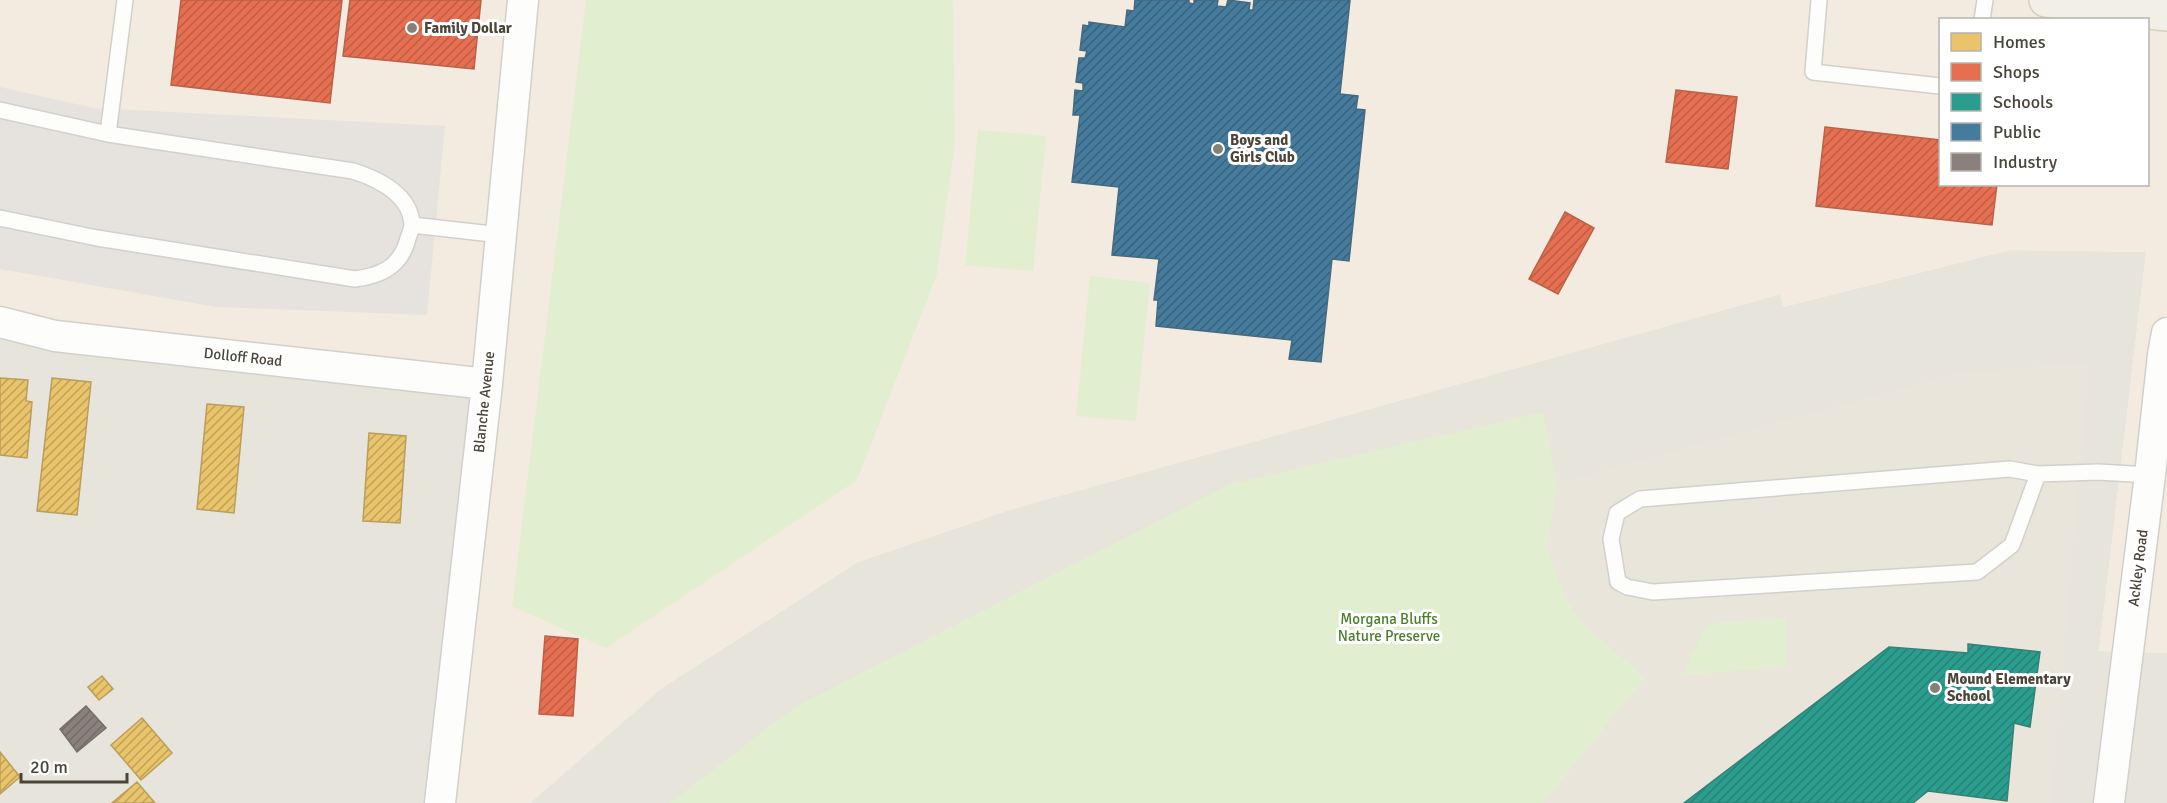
<svg xmlns="http://www.w3.org/2000/svg" width="2167" height="803" font-family="Signika,sans-serif">
	<style>
		.residential { fill: #e7e4dc }
		.commercial { fill: #f3ebdf; fill-rule: evenodd }
		.education { fill: #eae5da }
		.green { fill: #e1eecf }
		.parking { fill: #e6e3df }
		.homes { fill: url(#homes-hatch); stroke: #ba9e5b; stroke-width: 1.5 }
		.shops { fill: url(#shops-hatch); stroke: #b8624a; stroke-width: 1.5 }
		.schools { fill: url(#schools-hatch); stroke: #348275; stroke-width: 1.5 }
		.public { fill: url(#public-hatch); stroke: #476a7f; stroke-width: 1.5 }
		.industry { fill: url(#industry-hatch); stroke: #776f68; stroke-width: 1.5 }
		.lines { fill: none; stroke-linecap: round; stroke-linejoin: round }
		.lane-casing { stroke: #d2d0cb; stroke-width: 18 }
		.street-casing { stroke: #d2d0cb; stroke-width: 33 }
		.primary-casing { stroke: #d6cebb; stroke-width: 36 }
		.lane { stroke: #fdfdfc; stroke-width: 15 }
		.street { stroke: #fdfdfc; stroke-width: 30 }
		.primary { stroke: #f2efe6; stroke-width: 33 }
		.poi-dot { fill: #868178; stroke: #fff; stroke-width: 2 }
		.labels { text-anchor: middle; dominant-baseline: central; stroke-width: 6; stroke-linejoin: round; paint-order: stroke }
		.poi-label { font-size: 15px; font-weight: bold; fill: #4b4439; stroke: #fff; text-anchor: start }
		.street-label { font-size: 15px; fill: #4b4439; stroke: #fff }
		.park-label { font-size: 15px; fill: #4a7f2a; stroke: #fff }
	</style>
	<defs>
		<pattern id="homes-hatch" width="6" height="6" patternUnits="userSpaceOnUse" patternTransform="scale(1.5)"><rect width="6" height="6" fill="#e9c46a"/><path d="M-1 1l2-2M0 6l6-6M5 7l2-2" fill="none" stroke="#bfa158"/></pattern>
		<pattern id="shops-hatch" width="6" height="6" patternUnits="userSpaceOnUse" patternTransform="scale(1.5)"><rect width="6" height="6" fill="#e76f51"/><path d="M-1 1l2-2M0 6l6-6M5 7l2-2" fill="none" stroke="#bd5d44"/></pattern>
		<pattern id="schools-hatch" width="6" height="6" patternUnits="userSpaceOnUse" patternTransform="scale(1.5)"><rect width="6" height="6" fill="#2a9d8f"/><path d="M-1 1l2-2M0 6l6-6M5 7l2-2" fill="none" stroke="#268276"/></pattern>
		<pattern id="public-hatch" width="6" height="6" patternUnits="userSpaceOnUse" patternTransform="scale(1.5)"><rect width="6" height="6" fill="#457b9d"/><path d="M-1 1l2-2M0 6l6-6M5 7l2-2" fill="none" stroke="#39617a"/></pattern>
		<pattern id="industry-hatch" width="6" height="6" patternUnits="userSpaceOnUse" patternTransform="scale(1.5)"><rect width="6" height="6" fill="#8a817c"/><path d="M-1 1l2-2M0 6l6-6M5 7l2-2" fill="none" stroke="#736b67"/></pattern>
	</defs>
	<rect width="100%" height="100%" fill="#f4f2ee"/>
	<path class="residential" d="M2010,250L2146,252L2099,651L2167,653V803H530L662,688L858,562L1009,510L1781,294L1783,307Z
		M0,322L487,384L440,803H0Z"/>
	<path class="commercial" d="M0,0H2167V653L2099,651L2146,252L2010,250L1783,307L1781,294L1009,510L858,562L662,688L530,803H440L487,384L0,322ZM1940,20H2148V184H1940Z"/>
	<path class="education" d="M2068,363L2089,366L2051,803H1543L1645,678L1584,624L1565,598L1547,548L1557,483L1953,374Z"/>
	<path class="green" d="M586,0H953L955,142L937,274L857,480L606,648L512,606Z
		M978,130L1046,136L1033,271L965,265Z
		M1090,276L1150,283L1136,421L1076,416Z
		M1543,412L1557,483L1547,548L1565,598L1584,624L1645,678L1543,803H670L795,707L1230,484Z
		M1786,618V667L1682,675L1705,628L1715,623Z"/>
	<path class="parking" d="M0,87L94,108L445,126L427,315L216,307L0,269Z"/>
	<path class="homes" d="M0,378L28,380L26,401L32,402L27,458L0,455Z
		M52,378L91,382L77,515L37,511Z
		M207,404L244,407L234,513L197,509Z
		M369,433L406,436L400,523L363,521Z
		M102,676L113,689L99,700L88,687Z
		M142,718L172,753L141,780L111,745Z
		M0,752L20,777L0,794Z
		M137,782L155,803H112Z"/>
	<path class="shops" d="M181,0H342L330,103L171,85Z
		M350,0H481L474,69L343,56Z
		M1676,90L1737,97L1728,169L1666,162Z
		M1825,127L1940,140V184H1997L1992,225L1816,206Z
		M1565,212L1594,228L1558,294L1529,279Z
		M545,636L578,639L573,716L539,714Z"/>
	<path class="schools" d="M1968,644L2040,652L2030,727L2014,723L2007,801L1928,791L1913,803H1684L1889,647L1968,653Z"/>
	<path class="public" d="M1135,0H1189V3L1194,4V0H1218L1217,6L1226,7L1228,0L1250,3L1249,10H1253L1254,0H1350L1340,94L1358,96L1356,109L1365,110L1349,261L1332,259L1321,362L1289,359L1292,340L1156,326L1158,300H1154L1159,259L1112,255L1119,187L1072,182L1080,115H1073L1075,90L1083,91V83L1076,82L1079,58H1085L1087,51L1080,50L1083,25L1089,26V22L1125,27L1127,10L1134,11Z"/>
	<path class="industry" d="M86,706L106,728L77,752L60,729Z"/>
	<g class="lines">
		<defs>
			<path id="lane" d="M1819,0L1813,72L1940,86
				M1982,20L1985,0
				M0,110L108,134L353,171C378,179 410,194 412,224C412,229 408,237 407,242C399,268 379,276 355,279L97,238L0,218
				M108,134L125,0
				M412,225L501,235
				M2038,474L2012,545L1977,572L1653,592L1627,587L1618,582L1611,539L1617,513L1640,499L2010,469L2038,474L2098,472L2150,475"/>
			<path id="street" d="M0,322L55,336L487,384
				M440,803L487,384L523,0
				M2109,803L2150,475L2163,355L2167,333"/>
			<path id="primary" d="M2046,0L2167,14"/>
		</defs>
		<use href="#lane" class="lane-casing"/>
		<use href="#street" class="street-casing"/>
		<use href="#primary" class="primary-casing"/>
		<use href="#lane" class="lane"/>
		<use href="#street" class="street"/>
		<use href="#primary" class="primary"/>
	</g>
	<g class="poi-dot">
		<circle cx="412" cy="28" r="6"/>
		<circle cx="1218" cy="149" r="6"/>
		<circle cx="1935" cy="688" r="6"/>
	</g>
	<g class="labels">
		<g class="poi-label">
			<text x="424" y="28">Family Dollar</text>
			<text x="1230" y="140">Boys and<tspan x="1230" dy="17">Girls Club</tspan></text>
			<text x="1947" y="679">Mound Elementary<tspan x="1947" dy="17">School</tspan></text>
		</g>
		<g class="street-label">
			<text transform="translate(243 357) rotate(6)">Dolloff Road</text>
			<text transform="translate(484 402) rotate(-84)">Blanche Avenue</text>
			<text transform="translate(2138 568) rotate(-83)">Ackley Road</text>
		</g>
		<g class="park-label">
			<text x="1389" y="619">Morgana Bluffs<tspan x="1389" dy="17">Nature Preserve</tspan></text>
		</g>
	</g>
	<rect x="1939" y="18" width="210" height="168" fill="#ffffff" stroke="#b7b4b0" stroke-width="1.5"/>
	<rect x="1951" y="33" width="30" height="18" fill="#e9c46a" stroke="#b7b4b0" stroke-width="1.5"/>
	<text x="1993" y="48" font-size="18" fill="#4b4439">Homes</text>
	<rect x="1951" y="63" width="30" height="18" fill="#e76f51" stroke="#b7b4b0" stroke-width="1.5"/>
	<text x="1993" y="78" font-size="18" fill="#4b4439">Shops</text>
	<rect x="1951" y="93" width="30" height="18" fill="#2a9d8f" stroke="#b7b4b0" stroke-width="1.5"/>
	<text x="1993" y="108" font-size="18" fill="#4b4439">Schools</text>
	<rect x="1951" y="123" width="30" height="18" fill="#457b9d" stroke="#b7b4b0" stroke-width="1.5"/>
	<text x="1993" y="138" font-size="18" fill="#4b4439">Public</text>
	<rect x="1951" y="153" width="30" height="18" fill="#8a817c" stroke="#b7b4b0" stroke-width="1.5"/>
	<text x="1993" y="168" font-size="18" fill="#4b4439">Industry</text>
	<path d="M21 773v9h106v-9" fill="none" stroke="#4b4439" stroke-width="3"/>
	<text x="30" y="773" font-size="18" fill="#4b4439" stroke="#ffffff" stroke-width="4.5" paint-order="stroke">20 m</text>
</svg>
